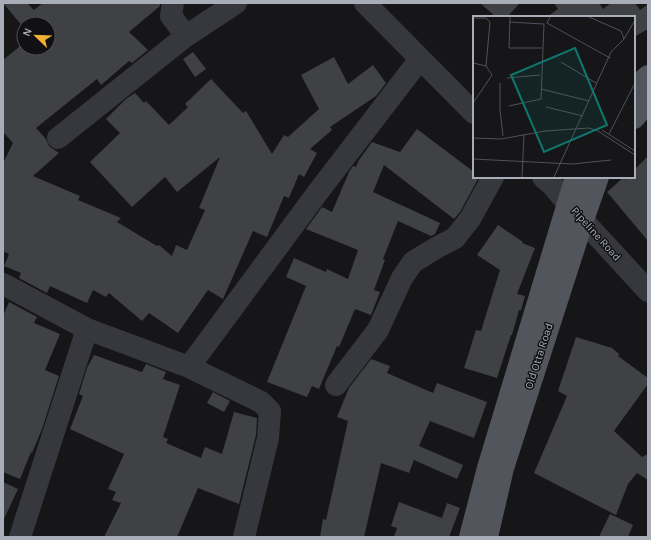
<svg xmlns="http://www.w3.org/2000/svg" width="651" height="540" font-family="Karla,sans-serif">
	<style>
		.building { fill: #404145 }
		.lines { fill: none; stroke-linecap: round; stroke-linejoin: round }
		.minor { stroke: #37383d; stroke-width: 22 }
		.major { stroke: #53555c; stroke-width: 22 }
		.labels { text-anchor: middle; dominant-baseline: central; stroke-width: 3; stroke-linejoin: round; paint-order: stroke }
		.street-label { font-size: 11px; fill: #a8adb8; stroke: #111113 }
		.inset-road { fill: none; stroke: #505258; stroke-width: 1 }
		.view { fill: #0f766e; fill-opacity: 0.15; stroke: #0f766e; stroke-width: 2 }
		.inset-edge { fill: none; stroke: #a8adb8; stroke-width: 2 }
	</style>
	<rect width="100%" height="100%" fill="#161618"/>
	<path class="building" d="M3,3H27L34,10L43,3H160V6L129,32L148,50L132,63L129,61L101,85L97,79L36,128L46,139L49,146L59,153L33,176L80,196L78,200L121,218L117,222L157,246L159,245L172,256L176,245L187,250L205,210L199,208L220,157L177,192L165,177L132,207L90,162L120,133L106,119L126,99L135,93L144,103L146,101L169,125L188,107L185,104L211,79L243,113L246,111L272,154L284,135L288,137L319,109L301,75L334,57L348,84L373,65L386,83L376,96L330,127L332,130L310,149L317,153L304,177L299,174L289,198L284,196L267,237L253,231L223,299L208,290L178,333L149,313L142,321L109,293L106,297L93,290L87,303L50,286L47,293L19,278L21,273L4,266L9,254L3,251V163L13,143L3,132V60L24,43V48H48V24H24V28Z
		M480,3H520L507,17H496Z
		M554,3H599L603,9L611,3H635L640,10L648,4V29L634,37V17H547L558,9Z
		M193,52L206,69L195,77L183,59Z
		M417,129L474,172V177H479L460,212L454,219L384,165L373,192L440,223L435,234L431,236L398,221L383,259L385,260L374,290L380,292L371,315L355,309L339,347L337,346L319,389L312,386L307,397L267,382L306,286L286,277L294,258L326,272L327,269L348,279L358,250L306,229L322,207L332,212L349,172L353,166L356,167L359,160L372,142L400,152Z
		M648,156V241L607,192L623,178L624,180L627,177H634V170Z
		M498,225L523,242L522,243L535,248L517,294L525,296L521,310H519L512,335H511L497,378L464,368L476,330L481,331L500,270L477,255Z
		M9,302L37,317L34,323L60,334L45,370L59,376L42,429L32,453L31,452L20,479L3,472V316Z
		M576,337L612,348L619,354L618,356L648,378V384L614,431L642,457L648,454V480L637,473L628,484L616,515L534,473L567,396L558,391Z
		M94,355L142,372L146,364L166,372L163,379L180,385L163,437L168,439L166,443L201,458L205,447L222,454L234,412L257,418L256,435L239,504L198,488L177,537H104L121,503L112,500L116,492L108,489L124,454L70,429L83,396L79,394L87,368Z
		M371,359L390,366L387,373L433,393L437,383L487,402L474,438L430,421L419,446L463,465L457,479L414,460L409,473L381,463L364,537H320L323,519L326,520L348,421L337,417L349,388Z
		M213,392L230,401L224,412L207,403Z
		M3,482L18,489L3,521Z
		M399,502L442,518L447,503L460,508L449,537H394L397,528L391,526Z
		M610,514L633,525L628,537H599Z"/>
	<g class="lines">
		<path class="minor" d="M173,3L171,16L186,36
			M365,3L474,113
			M58,138L186,36L236,3
			M543,177L553,186L567,203L648,291
			M3,284L87,329L189,367L261,402L270,411L268,438L244,537
			M189,367L318,192L420,59
			M336,385L378,330L402,278L413,262L436,248L455,238L470,219L493,177
			M20,537L87,329"/>
		<path class="major" d="M634,89L648,76
			M634,118L648,101
			M470,537L488,468L576,177
			M487,537L503,468L583,220L598,177"/>
	</g>
	<g class="labels">
		<g class="street-label">
			<text transform="translate(596 234) rotate(48)">Pipeline Road</text>
			<text transform="translate(539 356) rotate(-72)">Old Otta Road</text>
		</g>
	</g>
	<g transform="translate(473 16)">
		<rect width="162" height="162" fill="#161618"/>
		<path class="inset-road" d="M37,1L36,32H69M77,1L74,7L137,42M116,1L148,15L151,23M0,2H13L17,6L13,50M36,6L71,8L68,83L36,90M88,46L123,67M0,47L13,50L19,59L0,87M34,62L67,59M27,67V94L30,120M68,73L116,85M73,91L110,100M129,114L162,135M136,118L162,67M0,122L28,123L72,115L116,112L125,115L162,139M0,143L99,148L138,144M49,161L51,119M81,161L138,36L151,23L162,4"/>
		<path class="view" d="M102,32L134,109L71,136L38,59Z"/>
		<rect width="162" height="162" class="inset-edge"/>
	</g>
	<rect width="651" height="540" fill="none" stroke="#a8adb8" stroke-width="8"/>
	<g transform="translate(36 36) rotate(293)"><circle r="19" fill="#111113" stroke="#4d4f55"/>
	<path d="M0-3L7 15L0 10L-7 15Z" fill="#f2b134"/>
	<text y="-6" font-size="11" font-weight="bold" text-anchor="middle" fill="#a8adb8">N</text>
	</g>
</svg>
